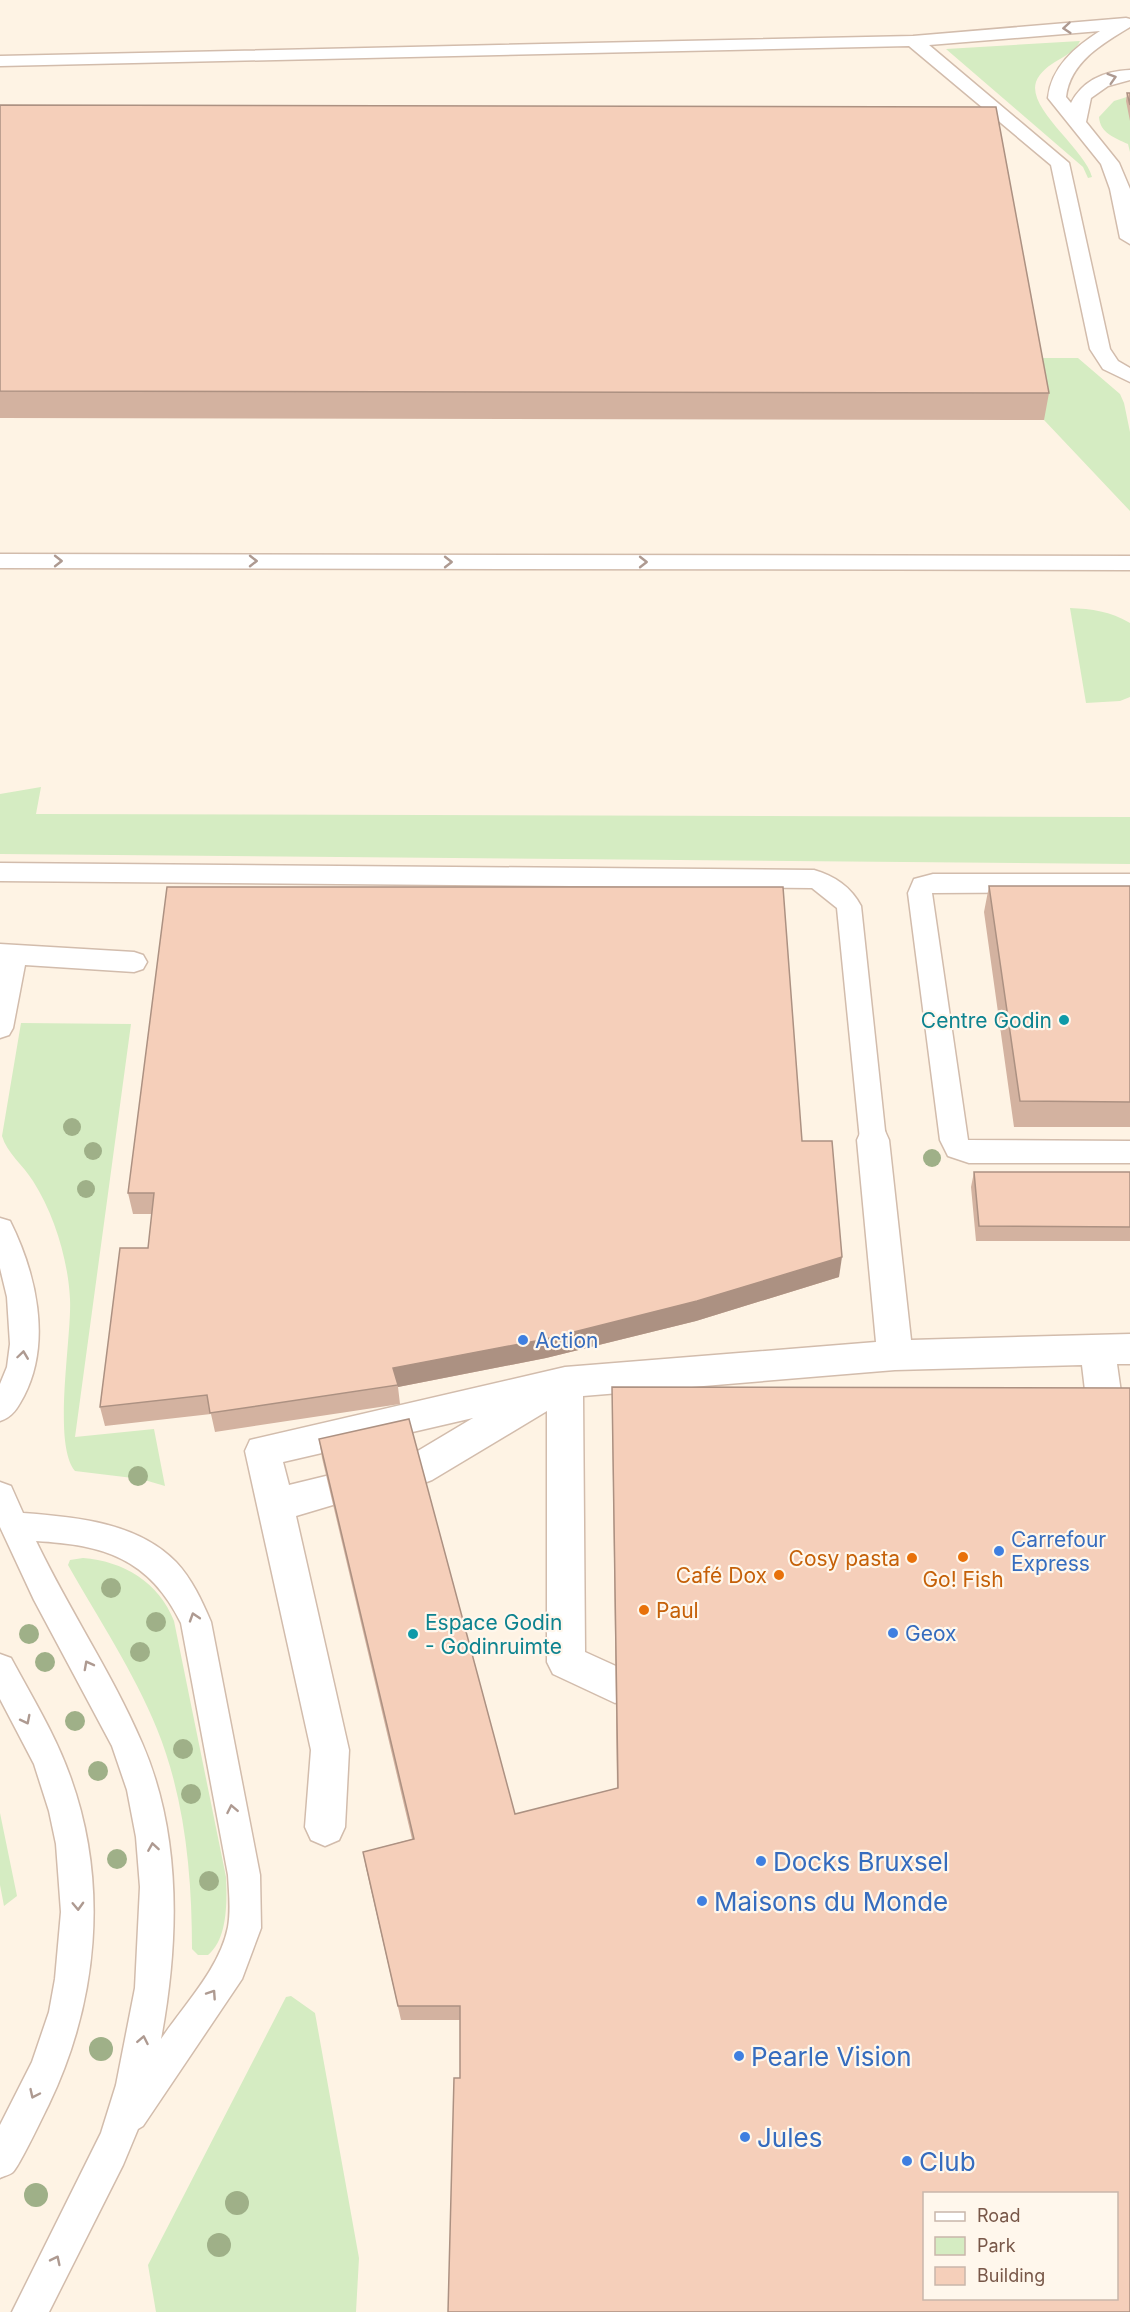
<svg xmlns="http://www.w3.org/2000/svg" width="1130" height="2312" font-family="Inter,sans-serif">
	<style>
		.green { fill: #d5ecc2 }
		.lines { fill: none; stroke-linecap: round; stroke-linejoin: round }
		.lane-casing { stroke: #d2bcac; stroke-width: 3 }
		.street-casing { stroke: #d2bcac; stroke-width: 3 }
		.lane { fill: #fff; fill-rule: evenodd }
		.street { fill: #fff; fill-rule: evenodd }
		.tree { fill: #9fb088 }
		.wall { fill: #d3b2a0 }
		.shaded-wall { fill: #ac9182 }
		.building { fill: #f5cfba; stroke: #ac9182; stroke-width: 1.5; fill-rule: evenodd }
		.oneway { stroke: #ae9a91 }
		.culture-dot { fill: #0f9aa8; stroke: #fff7ec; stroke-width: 2 }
		.shop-dot { fill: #3f7fe0; stroke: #fff7ec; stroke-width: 2 }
		.food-dot { fill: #e8710a; stroke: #fff7ec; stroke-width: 2 }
		.labels { text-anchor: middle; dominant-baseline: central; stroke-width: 4.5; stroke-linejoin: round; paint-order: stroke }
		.culture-label { font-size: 21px; fill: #0d838f; stroke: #fff7ec; text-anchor: end }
		.shop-label { font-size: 21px; fill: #366cbe; stroke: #fff7ec; text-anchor: start }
		.food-label { font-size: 21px; fill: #c56008; stroke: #fff7ec; text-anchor: end }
		.near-shop-label { font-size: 26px; fill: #366cbe; stroke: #fff7ec; text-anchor: start }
	</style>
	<rect width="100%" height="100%" fill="#fef3e4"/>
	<path class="green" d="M1080,41C1073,58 1044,61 1036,82C1027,109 1085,149 1092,177L1088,178L1083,167L946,49Z
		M1130,96V152L1128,144C1115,138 1100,133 1099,117L1114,101Z
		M1033,358H1078L1120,394L1124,403L1130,432V511L1044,420Z
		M1070,608C1092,609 1110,611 1130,623V697L1120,701L1086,703Z
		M41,787L36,814L1130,817V864L0,854V794Z
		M21,1023L131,1024L75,1437L154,1429L165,1486L141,1479L75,1471C52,1444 72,1337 70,1299C68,1259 54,1214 33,1181C23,1165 7,1153 2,1136Z
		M83,1558C123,1561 159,1582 174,1621L226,1877C227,1901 228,1939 208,1955H198L192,1949C192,1875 185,1798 157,1729C134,1672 98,1618 68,1565L70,1560Z
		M0,1813L17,1896L4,1906L0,1885Z
		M291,1996L315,2013L359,2258L356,2312H156L148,2265L286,1997Z"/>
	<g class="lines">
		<defs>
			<path id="lane" d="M1126,18L1130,19V27C1102,44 1070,62 1066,97L1071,103C1083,80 1105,71 1130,70V80L1108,86L1091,98L1086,122L1119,163L1130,189V244L1120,238L1110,189L1101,164L1048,98C1051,67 1075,47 1100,31L929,45L1069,163L1110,349L1118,361L1130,368V382L1103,369L1090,349L1051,165L909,46L0,66V56L913,36Z
				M0,554L1130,556V570L0,568Z
				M0,863L814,870C835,876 851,887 861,906L886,1140L882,1148L873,1151L864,1148L860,1140L837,908L812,888L0,881Z
				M933,874H1130V892L932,893L968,1140L1130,1141V1163H969L948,1156L940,1140L908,893L914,879Z
				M0,944L134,952L143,955L147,962L143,969L134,972L25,965L13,1028L9,1035L0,1038Z
				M0,1218L10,1221C36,1273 52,1342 24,1396C18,1407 13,1417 0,1421V1384L7,1367L10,1344L7,1297L0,1268Z
				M0,1482L11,1486L23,1513C75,1517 137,1522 176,1562C192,1579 202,1601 211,1622L260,1875L261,1928L242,1979L143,2126L138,2129L123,2165L49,2312H12L101,2133L116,2085L135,1988L140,1887L136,1837L127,1790L112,1746L34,1600L0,1527ZM36,1541C104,1545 149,1558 181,1623L228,1875C229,1892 231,1910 228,1927C220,1968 184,2005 161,2039C179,1942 182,1835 142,1743C112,1673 69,1610 36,1541Z
				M0,1654L11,1658C32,1697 55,1734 70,1776C109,1883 98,2002 49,2104C43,2116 20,2165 13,2172C10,2175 3,2176 0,2178V2125L32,2062L49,2012L55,1979L61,1912L56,1844L49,1811L34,1764L0,1699Z"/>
			<path id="street" d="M873,1127L885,1131L889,1140L911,1340L1130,1334V1364H1117L1123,1407L1118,1418L1105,1422L1092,1418L1087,1407L1082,1365L895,1370L583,1396L585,1652L629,1672L634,1685L629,1698L615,1703L553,1674L547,1662V1411L432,1480L419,1485L406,1480L401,1469L406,1458L473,1418L283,1462L289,1485L330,1475L343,1480L348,1491L343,1502L296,1516L349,1750L345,1827L339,1840L325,1846L311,1840L305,1827L311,1750L245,1451L250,1440L565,1367L876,1342L857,1140L861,1131Z"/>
		</defs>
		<use href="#lane" class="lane-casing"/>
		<use href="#street" class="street-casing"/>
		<use href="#lane" class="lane"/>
		<use href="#street" class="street"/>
	</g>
	<g class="tree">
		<circle cx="72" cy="1127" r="9"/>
		<circle cx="93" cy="1151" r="9"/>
		<circle cx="932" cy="1158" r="9"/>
		<circle cx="86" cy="1189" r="9"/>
		<circle cx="138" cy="1476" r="10"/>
		<circle cx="111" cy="1588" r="10"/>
		<circle cx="156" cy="1622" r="10"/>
		<circle cx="29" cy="1634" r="10"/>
		<circle cx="140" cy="1652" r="10"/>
		<circle cx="45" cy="1662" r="10"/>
		<circle cx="75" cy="1721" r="10"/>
		<circle cx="183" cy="1749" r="10"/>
		<circle cx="98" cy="1771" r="10"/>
		<circle cx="191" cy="1794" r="10"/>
		<circle cx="117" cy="1859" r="10"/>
		<circle cx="209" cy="1881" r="10"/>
		<circle cx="101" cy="2049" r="12"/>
		<circle cx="36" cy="2195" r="12"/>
		<circle cx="237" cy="2203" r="12"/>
		<circle cx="219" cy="2245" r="12"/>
	</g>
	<path class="wall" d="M1127,93H1130V121L1126,101Z
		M0,105L1049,393L1044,420L0,418Z
		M989,886H1130V1127H1014L984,912Z
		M802,1141L839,1277L696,1321L546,1358L398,1387L400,1404L215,1432L211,1414L105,1426L100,1407L148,1248L152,1214H133L128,1193Z
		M974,1172H1130V1241H976L971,1187Z
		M612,1387L1130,1388L460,2078V2020H401L366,1868L363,1852L412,1839L322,1458L319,1439L515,1814L617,1788L612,1406Z"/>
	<path class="shaded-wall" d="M842,1257L839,1277L696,1321L546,1358L398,1387L393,1368Z"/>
	<path class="building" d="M1127,93H1130V105Z
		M0,105L996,107L1049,393L0,391Z
		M989,886H1130V1102L1020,1101Z
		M167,887H783L802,1141H832L842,1257L697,1301L546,1339L393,1368L398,1385L210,1413L207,1395L100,1407L120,1248H148L154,1193H128Z
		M974,1172H1130V1227L979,1226Z
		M612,1387L1130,1388V2312H448L454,2078H460V2006H398L363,1852L414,1839L319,1439L409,1419L515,1814L618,1788ZM924,2193H1116V2298H924Z"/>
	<defs><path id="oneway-chevron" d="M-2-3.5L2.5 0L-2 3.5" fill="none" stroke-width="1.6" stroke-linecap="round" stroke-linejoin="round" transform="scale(1.5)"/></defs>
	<g class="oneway">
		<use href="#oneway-chevron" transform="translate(1067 28) rotate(175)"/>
		<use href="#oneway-chevron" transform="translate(1112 78) rotate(-17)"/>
		<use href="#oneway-chevron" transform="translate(58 561)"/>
		<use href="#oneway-chevron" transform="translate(253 561)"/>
		<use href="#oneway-chevron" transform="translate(448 562)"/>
		<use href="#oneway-chevron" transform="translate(643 562)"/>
		<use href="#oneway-chevron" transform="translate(23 1355) rotate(-82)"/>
		<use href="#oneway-chevron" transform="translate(194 1617) rotate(-108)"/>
		<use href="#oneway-chevron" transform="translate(88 1665) rotate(-118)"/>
		<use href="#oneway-chevron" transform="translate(26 1720) rotate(63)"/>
		<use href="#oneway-chevron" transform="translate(232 1809) rotate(-101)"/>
		<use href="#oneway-chevron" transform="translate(153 1847) rotate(-99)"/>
		<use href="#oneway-chevron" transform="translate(78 1906) rotate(88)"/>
		<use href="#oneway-chevron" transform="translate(212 1994) rotate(-56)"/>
		<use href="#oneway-chevron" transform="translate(143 2040) rotate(-79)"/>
		<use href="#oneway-chevron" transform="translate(34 2094) rotate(115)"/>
		<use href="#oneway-chevron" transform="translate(56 2260) rotate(-64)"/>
	</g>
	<g class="culture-dot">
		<circle cx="1064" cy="1020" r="6"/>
		<circle cx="413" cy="1634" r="6"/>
	</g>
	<g class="shop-dot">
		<circle cx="523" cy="1340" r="6"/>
		<circle cx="999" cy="1551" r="6"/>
		<circle cx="893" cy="1633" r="6"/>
		<circle cx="761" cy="1861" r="6"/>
		<circle cx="702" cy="1901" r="6"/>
		<circle cx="739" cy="2056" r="6"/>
		<circle cx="745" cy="2137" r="6"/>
		<circle cx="907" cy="2161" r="6"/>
	</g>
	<g class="food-dot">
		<circle cx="963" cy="1557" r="6"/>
		<circle cx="912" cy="1558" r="6"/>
		<circle cx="779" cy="1575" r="6"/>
		<circle cx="644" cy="1610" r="6"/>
	</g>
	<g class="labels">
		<g class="culture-label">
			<text x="1052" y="1020">Centre Godin</text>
			<text x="425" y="1622" text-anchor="start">Espace Godin<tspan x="425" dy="24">- Godinruimte</tspan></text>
		</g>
		<g class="shop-label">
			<text x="535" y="1340">Action</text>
			<text x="1011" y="1539">Carrefour<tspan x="1011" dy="24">Express</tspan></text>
			<text x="905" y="1633">Geox</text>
		</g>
		<g class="food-label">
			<text x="900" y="1558">Cosy pasta</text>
			<text x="767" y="1575">Café Dox</text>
			<text x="963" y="1579" text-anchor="middle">Go! Fish</text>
			<text x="656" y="1610" text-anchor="start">Paul</text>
		</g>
		<g class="near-shop-label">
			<text x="773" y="1861">Docks Bruxsel</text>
			<text x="714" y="1901">Maisons du Monde</text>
			<text x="751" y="2056">Pearle Vision</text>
			<text x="757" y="2137">Jules</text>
			<text x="919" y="2161">Club</text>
		</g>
	</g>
	<rect x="923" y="2192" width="195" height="108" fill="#fff7ec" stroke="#c9b7aa" stroke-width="1.5"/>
	<rect x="935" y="2212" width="30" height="9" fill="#ffffff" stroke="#c9b7aa" stroke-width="1.5"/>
	<text x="977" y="2222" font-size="18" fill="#785748">Road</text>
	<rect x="935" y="2237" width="30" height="18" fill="#d5ecc2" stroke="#c9b7aa" stroke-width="1.5"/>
	<text x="977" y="2252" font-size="18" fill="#785748">Park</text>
	<rect x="935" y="2267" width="30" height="18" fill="#f5cfba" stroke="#c9b7aa" stroke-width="1.5"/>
	<text x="977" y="2282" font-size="18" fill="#785748">Building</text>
</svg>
